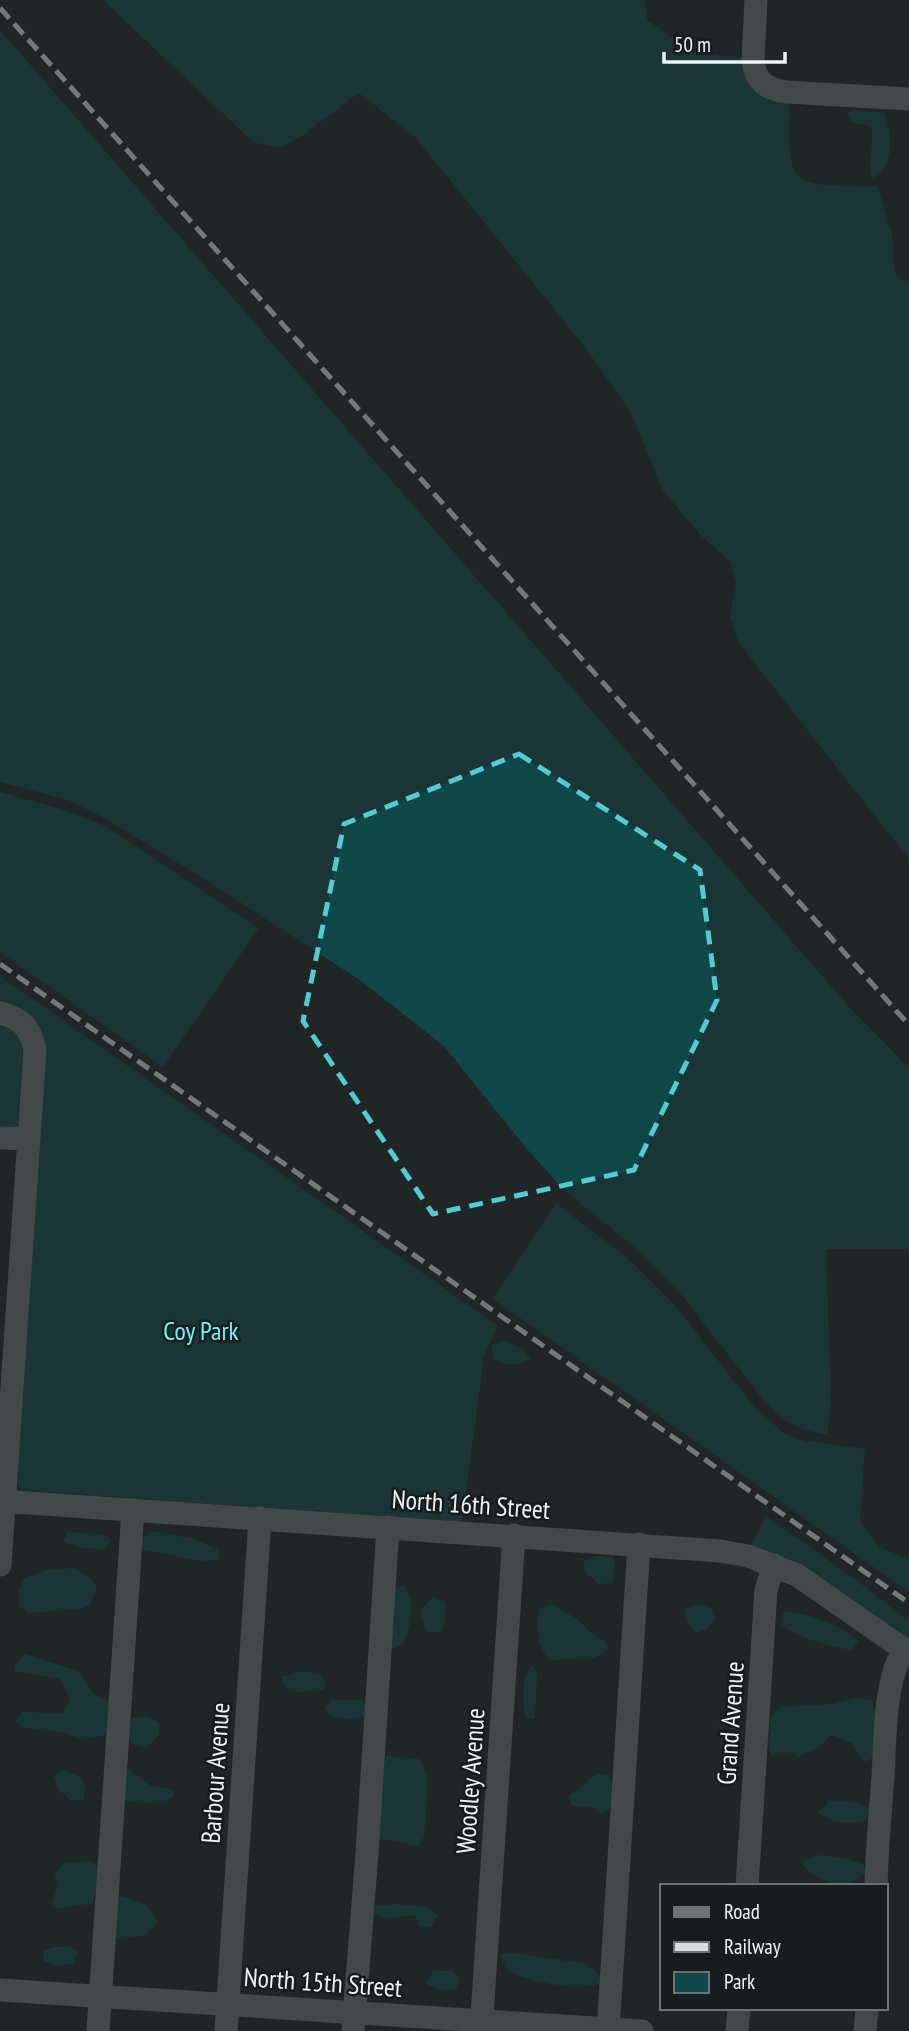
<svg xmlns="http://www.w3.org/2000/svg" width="909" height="2031" font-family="'PT Sans Narrow',sans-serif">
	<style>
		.green { fill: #104749 }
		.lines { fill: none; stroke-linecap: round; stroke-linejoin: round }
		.minor { stroke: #6d7474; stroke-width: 23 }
		.rail { stroke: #d8dddd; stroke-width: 5; stroke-dasharray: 14 7; stroke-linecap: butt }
		.marked { fill: none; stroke: #51ccd2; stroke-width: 5; stroke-dasharray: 14 9; stroke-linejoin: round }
		.labels { text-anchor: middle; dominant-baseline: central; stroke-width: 5; stroke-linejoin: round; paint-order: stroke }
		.park-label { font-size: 26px; fill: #6bf5fb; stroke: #171d1d }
		.street-label { font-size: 26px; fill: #eff3f3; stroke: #171d1d }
	</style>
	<rect width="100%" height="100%" fill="#202626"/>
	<path class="green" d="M103,0H645L647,20L693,52L742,58L744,72L790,102C790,120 785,162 798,176C809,189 860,186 878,187L892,234L895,274L909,284V859L738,642L730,616L736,583L730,561L702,537L662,489L631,413L587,350L416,138L359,93L303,135L280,148L253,142Z
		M0,30L850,1008L909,1068V1249H826L831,1400L827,1435L801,1429L786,1421L764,1401L680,1293L633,1246L563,1189L526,1148L444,1046L360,980L209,882L106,819L68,800L0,782Z
		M853,110L885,113C891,133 896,169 872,178C868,161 874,143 871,126L851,122L847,113Z
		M0,792L65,810L105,826L259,928L163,1067L0,952Z
		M0,976L498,1326L484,1356L462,1522L22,1490L16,1481L38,1028C27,1011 20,1004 0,1002Z
		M0,1023C13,1029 20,1035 23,1049L17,1131L0,1135Z
		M556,1203L631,1261L674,1304L756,1409L785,1434L805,1441L865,1449L860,1521L879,1547L909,1559V1592L493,1299Z
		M504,1340L522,1349L531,1358C518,1368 507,1364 493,1360L492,1345Z
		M766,1516L855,1579L909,1621V1640L810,1570L751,1546Z
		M151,1531L194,1539L219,1550V1559L202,1561L144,1550L137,1542Z
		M67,1532L103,1534L112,1540L104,1549L81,1548L64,1542Z
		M597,1556L613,1557L615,1563L612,1583L599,1584L585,1572L583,1562Z
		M75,1568L91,1579L97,1588L91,1603L82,1609L28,1613L19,1606V1592L24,1578L47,1570Z
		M405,1586C416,1608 411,1620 404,1643L392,1649L386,1638L393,1588Z
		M434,1597L445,1602V1620L441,1633L426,1631L420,1610Z
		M551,1604L577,1619L594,1636L605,1641L608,1649L594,1658L549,1660C537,1645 537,1628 538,1609Z
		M698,1604L711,1608L715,1619L708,1628L697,1633L688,1624L684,1609Z
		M784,1611C812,1614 836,1623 859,1641L852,1650C826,1646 803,1639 781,1625Z
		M25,1654L78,1671L93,1693L113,1704L114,1724L103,1736L83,1739L64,1733L21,1727L15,1721L22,1712L61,1713L70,1702L61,1679L14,1671L15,1665Z
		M531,1664L537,1671L535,1719L527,1718C521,1700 522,1682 531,1664Z
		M303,1671L320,1675L326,1683L323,1690L299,1692L286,1689L281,1677Z
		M855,1698L872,1700L877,1722L875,1757L864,1762L852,1743L832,1735L816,1749L798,1757L791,1752L770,1756V1717L781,1707L833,1704Z
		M331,1700H362L367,1706L364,1715L358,1720L330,1716L325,1707Z
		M148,1716L159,1723V1735L146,1748L131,1744L126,1732L132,1718Z
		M386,1756L420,1759L427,1776V1798L424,1837L418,1846C404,1844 393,1839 379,1840L378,1758Z
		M126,1767L151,1786L174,1790V1796C158,1805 142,1804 125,1800L121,1783Z
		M66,1770L80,1777L86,1787L83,1800H70L57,1788L54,1775Z
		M597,1774H608L613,1787V1807L602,1814L594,1807L572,1806L568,1797Z
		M829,1801L860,1803L870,1809L867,1821C849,1823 833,1824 818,1813Z
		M820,1855L847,1859L863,1864L867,1871C848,1894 817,1883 800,1862Z
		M86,1861L98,1865L99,1878L93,1903L58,1909L52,1903L57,1887L55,1873L66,1863Z
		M118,1896C139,1901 149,1901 158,1923L146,1935L118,1939L111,1935Z
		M398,1904L429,1908L438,1916L430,1927H421L418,1925L416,1915L384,1918L373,1914L370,1907Z
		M53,1947H70L77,1952L74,1963L56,1966L44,1961L43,1951Z
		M501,1954H523L586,1964L598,1973L602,1983C578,1992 529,1982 506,1970Z
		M434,1971H453L460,1978L456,1989L438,1990L425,1983Z"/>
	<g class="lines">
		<path class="minor" d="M756,0L753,60C755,81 766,89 786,92L909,99
			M0,1013C21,1018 30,1028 35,1049L0,1565
			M0,1138L29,1139
			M0,1501L720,1551L748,1556L797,1575L909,1653
			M747,1886L766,1590L774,1565
			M876,1886C877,1849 880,1813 883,1777C885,1745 884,1674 905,1650
			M0,1990L642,2031
			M98,2031L133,1510
			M226,2031L260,1518
			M353,2031L367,1853L388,1527
			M481,2031L514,1535
			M608,2031L639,1544
			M737,2031L739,2008
			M865,2031L867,2008"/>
		<path class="rail" d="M0,8L909,1025
			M0,964L909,1603"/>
	</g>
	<path d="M0 0H909V2031H0ZM519,754L700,870L717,1000L634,1170L433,1214L303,1021L344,824Z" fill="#202626" fill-opacity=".55" fill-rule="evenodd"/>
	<path class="marked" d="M519,754L700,870L717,1000L634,1170L433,1214L303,1021L344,824Z"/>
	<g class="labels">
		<g class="park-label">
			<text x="201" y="1330">Coy Park</text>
		</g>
		<g class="street-label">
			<text transform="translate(471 1504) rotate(4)">North 16th Street</text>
			<text transform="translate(730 1723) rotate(-86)">Grand Avenue</text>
			<text transform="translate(215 1773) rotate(-86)">Barbour Avenue</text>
			<text transform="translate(470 1781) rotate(-86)">Woodley Avenue</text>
			<text transform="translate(323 1982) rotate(4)">North 15th Street</text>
		</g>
	</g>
	<rect x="660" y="1884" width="228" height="126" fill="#171d1d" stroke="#6d7373" stroke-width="2"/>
	<rect x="674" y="1907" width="35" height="10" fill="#6d7474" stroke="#6d7373" stroke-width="2"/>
	<text x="724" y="1919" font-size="21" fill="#eff3f3">Road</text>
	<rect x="674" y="1942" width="35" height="10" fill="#d8dddd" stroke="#6d7373" stroke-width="2"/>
	<text x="724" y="1954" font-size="21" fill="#eff3f3">Railway</text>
	<rect x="674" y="1972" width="35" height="21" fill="#104749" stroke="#6d7373" stroke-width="2"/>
	<text x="724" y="1989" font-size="21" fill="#eff3f3">Park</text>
	<path d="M664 52v10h121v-10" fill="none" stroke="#eff3f3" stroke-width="3.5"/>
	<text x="674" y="52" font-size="21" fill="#eff3f3" stroke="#171d1d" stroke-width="5" paint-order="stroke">50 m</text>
</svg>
